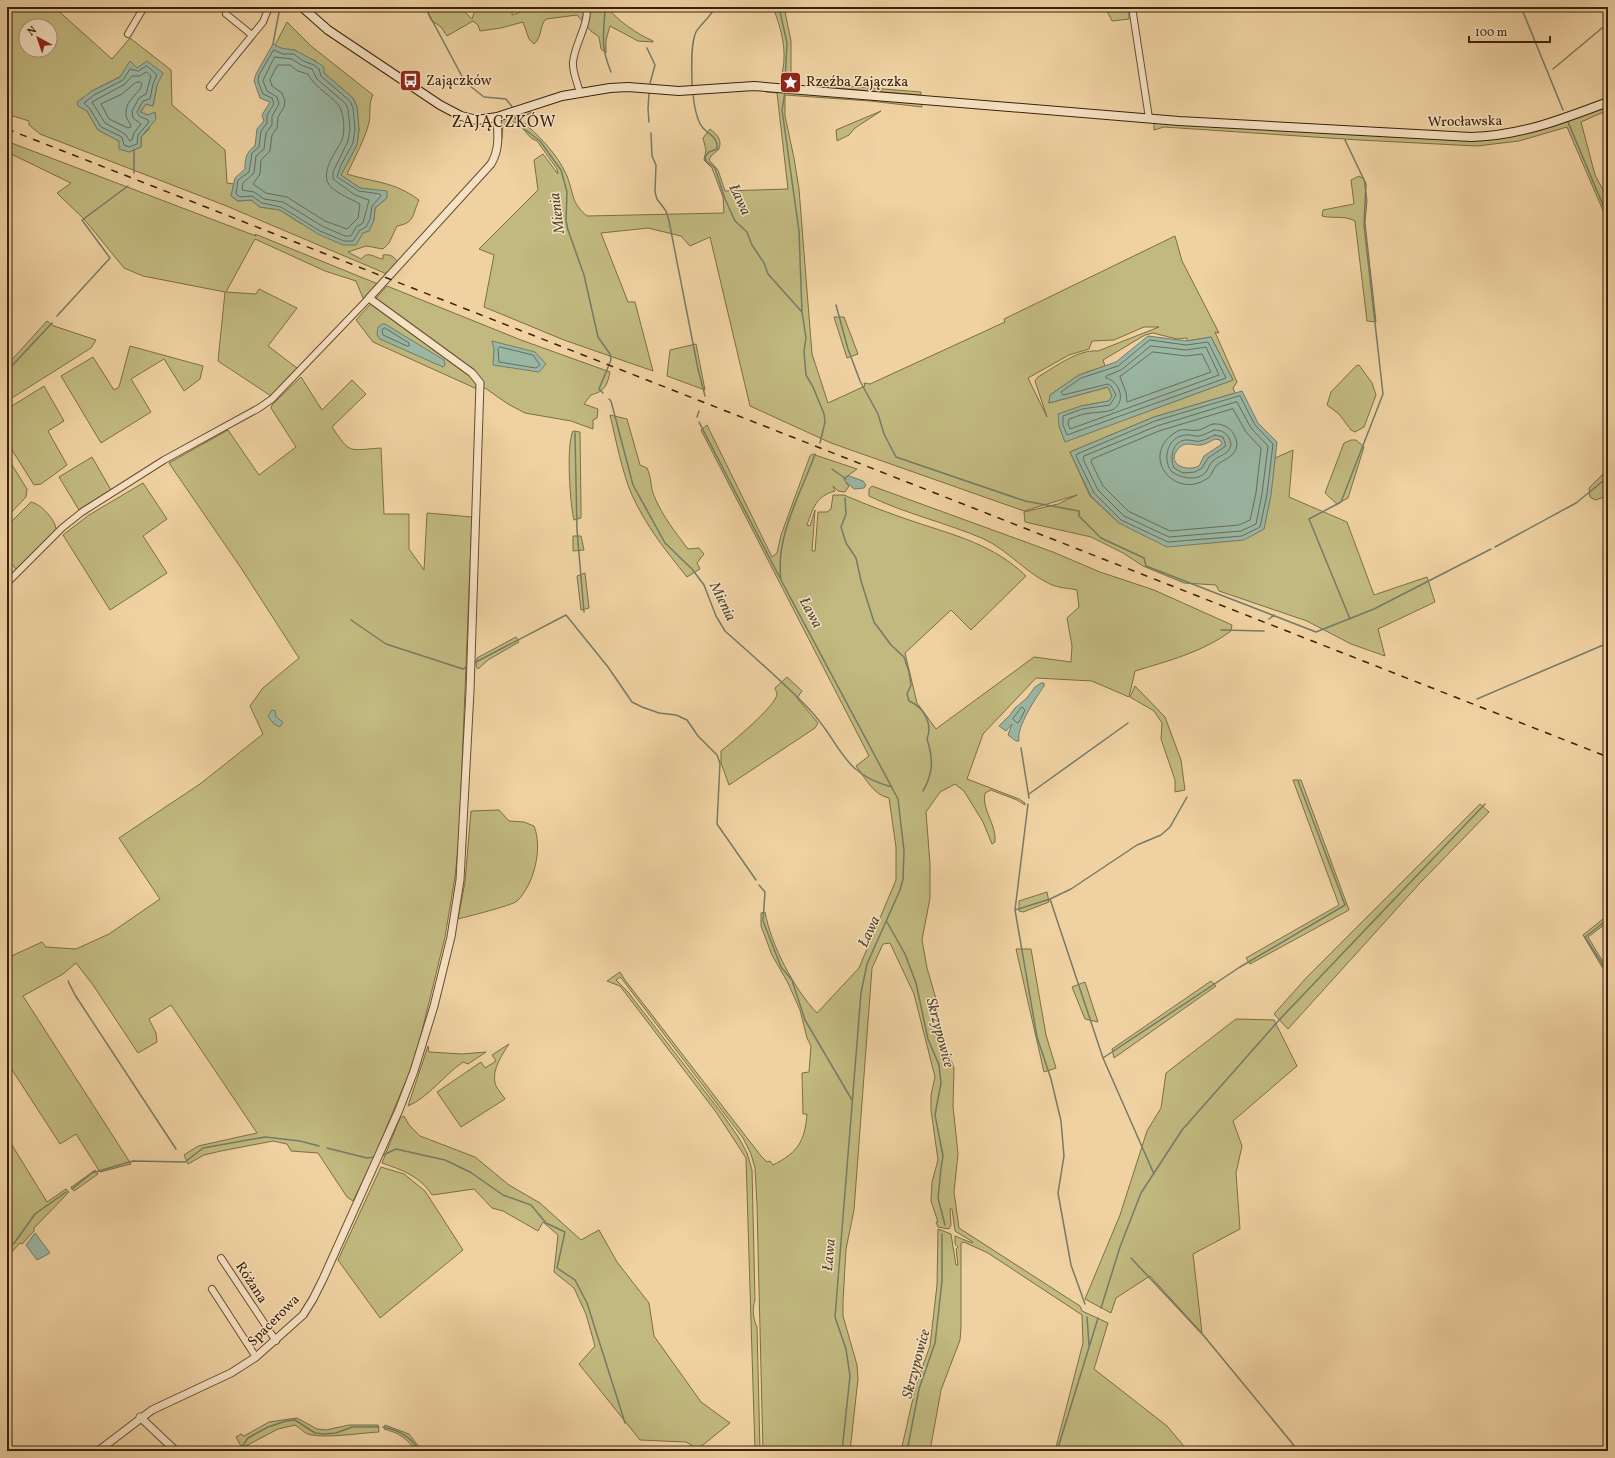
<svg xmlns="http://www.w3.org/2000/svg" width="1615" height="1458" font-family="Vollkorn,serif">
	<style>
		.green { fill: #c1b97f; stroke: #7e6d44; fill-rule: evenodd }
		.water { fill: #9ab7a5; stroke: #747b67; fill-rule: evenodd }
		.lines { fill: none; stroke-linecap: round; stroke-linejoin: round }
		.shore { stroke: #6a6c57; stroke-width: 1 }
		.stream { stroke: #747b67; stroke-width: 1.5 }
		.minor-casing { stroke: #684d2f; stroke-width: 8 }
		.tertiary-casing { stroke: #684d2f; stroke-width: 9 }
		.secondary-casing { stroke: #3b2109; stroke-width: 10 }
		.minor { stroke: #f5e1c3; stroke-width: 6 }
		.tertiary { stroke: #f5e1c3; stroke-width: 7 }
		.secondary { stroke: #f5e1c3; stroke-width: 8 }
		.rail { stroke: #3b2109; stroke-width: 1.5; stroke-dasharray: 7 7; stroke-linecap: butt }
		.labels { text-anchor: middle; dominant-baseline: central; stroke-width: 3; stroke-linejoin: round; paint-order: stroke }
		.poi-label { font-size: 14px; fill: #3b2109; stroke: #f5e1c3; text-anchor: start }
		.street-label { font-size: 14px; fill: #3b2109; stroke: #f5e1c3 }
		.water-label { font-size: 15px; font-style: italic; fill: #534630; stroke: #f5e1c3 }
		.quarter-label { font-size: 16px; letter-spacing: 1px; fill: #3b2109; stroke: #f5e1c3 }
	</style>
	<rect width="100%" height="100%" fill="#efd1a2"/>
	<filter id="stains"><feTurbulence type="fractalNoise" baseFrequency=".005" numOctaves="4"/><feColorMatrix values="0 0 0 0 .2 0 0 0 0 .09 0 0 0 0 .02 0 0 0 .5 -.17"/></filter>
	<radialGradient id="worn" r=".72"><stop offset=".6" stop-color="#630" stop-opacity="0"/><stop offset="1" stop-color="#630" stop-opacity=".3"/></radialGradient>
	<path class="green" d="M7,7H54L112,59L130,38L171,70L172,105L225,150L227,183L234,184L231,196L238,201L251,200L260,207L280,210L300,223L363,233L374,220L375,208L387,198L360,188L341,175L357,145L359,129L357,107L353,98L324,73L316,61L304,57L295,50H284L275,45L287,22L311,46L373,95C368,103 371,114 369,123C364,141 355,157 347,174C376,183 393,181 419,200C412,215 415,223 397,226L389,243L383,249L366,246L348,252L361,259C369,250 374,258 383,259V255C390,254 393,256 398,262L387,274L224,205L40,134L29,125V121L13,116L7,120ZM26,26H50V50H26ZM137,68L157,85L153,106L146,104L140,113L148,115L149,129L141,137V147L129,152L120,141L98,130L87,111L92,91Z
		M425,7H460L472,19L476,7H513L512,15L535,7H607C618,21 637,34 653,41V42L638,41L610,26L606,40V53L601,49L599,37L591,31L577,15L546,19C539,26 543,36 534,44L529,39L523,22L501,28L480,31L478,25L473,21L447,36L441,27L431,20Z
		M773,7H784L791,41V79L781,78C788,51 782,32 773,7Z
		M1105,7H1129V19L1112,21Z
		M834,85L921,92V95L810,86Z
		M767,89L921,102L922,107L870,101L785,95V116L794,158L799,189L812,354L828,403L865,386L864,383L870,384L1005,322L1004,319L1175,236L1182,261L1219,333L1215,332L1237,382L1233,388L1235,393L1154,417L1070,452L1090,496L1119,523L1264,529L1275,458L1293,450L1289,497L1347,522L1374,595L1427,577L1435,602L1378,629L1385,656L1351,644L1307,621L1219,591L1216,585L1184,583L1143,566L1123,553L1091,537L1025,522L1024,512L1058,504L1077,495L1024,511L831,443L750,406L710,237L690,246L681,236L648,228L601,233L628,302H635L653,371L564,340L484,307L494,255L479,249L538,190L534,160L543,154L558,174L557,169L537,141L531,138L517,122L503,125L502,139H500V122L502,119L533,107L534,111L520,119C538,135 557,153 567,176C574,194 571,203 587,216L724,213L723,197L712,168L704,160L706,150L703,138L710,129C718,135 722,140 719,149L711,156L709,160L718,170L725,191L788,189L777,93L766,92ZM1144,327H1159L1098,351C1078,349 1055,367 1038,377L1035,381L1047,417L1028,378L1069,355L1089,349L1092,341L1114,340ZM1153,333L1177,339L1187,338V341L1211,337L1233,380L1065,441L1059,426L1081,406L1109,401L1112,396L1108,387L1049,403L1050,395L1079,375L1105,366L1103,360L1145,335Z
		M1608,104V110L1581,122L1595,175L1603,190L1608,188V222L1567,127L1519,141L1477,146L1359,140L1164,127L1154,130V122L1341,134L1471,140Z
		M881,111L855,128L849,135L837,141L836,130Z
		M9,142L256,236L255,234L378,284L365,298H363L356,281L325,271L255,239L226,292L256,294L259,289L297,308L268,346L297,368L271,396L218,361L225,292L143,276L124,268L84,219L57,193L71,183L7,152V143Z
		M1359,176L1364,179L1367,200L1365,222L1376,322L1367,321L1355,221C1344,215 1334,219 1322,216L1323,210L1354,204L1351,180Z
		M387,286L521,340L610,372C607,386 605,391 591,395L584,404L598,409L597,418L593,420V429L571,421L525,413L508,404L485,388L477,389L373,342L356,320Z
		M844,317L858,354L847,358L834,317Z
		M47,321L54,326L96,340L91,348L7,401V365Z
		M696,344L705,390L667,376L670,350Z
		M130,346L203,366L200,379L184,391L164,359L131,379L151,412L101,443L61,376L93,357L114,390L119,387Z
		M1359,365L1372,383L1376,395L1364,427L1355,432L1351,430L1339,414L1327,405L1331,392L1356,366Z
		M301,377L322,410L352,380L366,394L332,427C351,455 348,450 381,448L384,514H409V549L424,570L427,513L472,517L459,838L455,877L445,937L420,1039L410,1071L372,1162L353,1201L347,1197L318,1153L291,1151L287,1144L273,1141L221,1151L204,1155L188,1164L184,1155L198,1146L257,1133L171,1005L149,1019L156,1033L157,1042L138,1053L93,985L76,963L63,974L23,996L131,1164L100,1172L76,1134L60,1144L7,1062V958L42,942L46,947L76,949L109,934L160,899L119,838L200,784L263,734L250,706L263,688L299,658L241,568L169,463L228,430L259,475L296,447L271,408L272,405Z
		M44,386L64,421L48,431L67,465L41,484L34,485L7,442V409Z
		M610,415L627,419L640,465L647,468C652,478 650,488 655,498C663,517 676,533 688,549L699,548L704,554L697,563L700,569L687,577C666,551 646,526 632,495C622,472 616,440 610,415Z
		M707,425L772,557L777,553L781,535L810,456L812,454L857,469L845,478L846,483L849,486L845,492L838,491L833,486L835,491C816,496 813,508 807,525L810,526L815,510L812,551H815L818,512H827L831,509L833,495H844C867,505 891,514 915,522C957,536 994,545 1026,576L971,630L951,610L905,653L917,703L936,729L1034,657L1071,662L1072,646L1067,618L1079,607L1077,590C1069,588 1058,588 1050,584C1026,573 1009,551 984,539C947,523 906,514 869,496V489L872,486L1053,552L1100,572L1154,590L1232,625L1231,631C1203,652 1168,661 1135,671L1129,697L1092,681L1036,678L983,734L967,779L1019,799L1025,803V805L1017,800L991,790L985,793C981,809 997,825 995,842L992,844L983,822L964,791L955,784L940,792L926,812L930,864V898L922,940L927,968L936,999L940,1031L954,1068L953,1106L958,1154L954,1192L959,1228L1080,1306L1082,1311L1108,1323L1094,1369L1167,1426L1188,1451H1055L1083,1343L1082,1315L988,1253L964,1242L961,1243V1327L960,1340L941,1390L930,1451H901L916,1385L930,1346L937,1285L938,1229L951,1234L956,1265H958L956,1249L958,1247L955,1244V1236L972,1243L973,1242L955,1231L952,1209H950L951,1225L949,1229L938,1227L936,1222H938L931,1201L932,1182L938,1160L931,1110V1095L935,1077L914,994L890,943L883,944L872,968L854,1210L846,1249L843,1301V1316L857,1365L858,1379L850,1451H763L757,1205L755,1168L751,1154L743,1138L622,979L620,977L616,980L628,992L723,1115L739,1138L747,1153L752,1170L755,1300C752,1309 753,1319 757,1327L760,1451H755L746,1158L716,1112L630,999L620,986L607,981L620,972L625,980L761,1156L767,1162L770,1161L773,1165C797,1153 805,1142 807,1114H803L802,1073L809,1072L811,1046L807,1038L800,1010L788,983L772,955L761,926V913L765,912C771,945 794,989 817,1013L859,968L896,880V847L889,798C873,795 865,777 856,766L869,756L701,430Z
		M573,431L580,432L581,507V518L574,520C570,504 566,445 573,431Z
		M1351,440H1356L1364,447L1348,498L1337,504L1325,493L1344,443Z
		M7,457L27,489L26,497L7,517Z
		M92,457L111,490L79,510L59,477Z
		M1608,469V496L1595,500L1590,497L1589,488Z
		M143,483L167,519L143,536L167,573L110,610L63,535L89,515Z
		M31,502C41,504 56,520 56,530L16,569L7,559V526Z
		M573,536H581L584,550L573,551Z
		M585,573L589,608L581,610L577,576Z
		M516,637L519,642L488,660L478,669L476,666L477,658Z
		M787,677L802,691L797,698L818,723L815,728L729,785L721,763V751C731,743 777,705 777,694C777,692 775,690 775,688Z
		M1135,686L1165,717L1181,760L1185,790L1175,792V780L1161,739L1162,723L1154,711L1130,697Z
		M1293,780H1301L1349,910L1250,964L1246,958L1339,905Z
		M1480,804L1489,812L1420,883L1288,1029L1274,1014L1307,977Z
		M499,810L509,821L524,822L534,826C543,848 534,885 517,901C511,906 469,916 458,919L465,882L471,811Z
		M1047,892L1049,902L1023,912L1019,911V901Z
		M1608,915V922L1588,937L1608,970V977L1583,935Z
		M1016,949H1031L1046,1035L1056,1068L1044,1072Z
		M1211,981L1216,986L1114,1058L1112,1049Z
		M1085,982L1098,1022L1085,1019L1072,987Z
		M1236,1019L1274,1020L1297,1066L1233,1121L1242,1146L1236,1173L1240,1229L1193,1254L1202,1333L1150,1276L1116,1298L1111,1313L1085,1299L1120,1215L1147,1131L1161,1108L1166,1073Z
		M509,1044C502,1055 492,1069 495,1083C496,1088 502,1094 505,1099L461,1127L437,1092L481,1062L485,1068L496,1061L492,1055Z
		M428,1046L429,1052L462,1054L486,1052L468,1064L463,1062C444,1075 429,1097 408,1106Z
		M404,1116L409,1125L420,1136L475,1157L509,1185L540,1203L581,1240L599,1230L617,1262L649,1303L654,1336L701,1402L730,1423L698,1449L686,1442L640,1440L579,1364L595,1346L586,1314L574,1288L554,1272L558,1235L543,1222L538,1231L503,1211L492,1208L474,1189L432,1195C420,1176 402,1170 382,1163L400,1118Z
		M7,1137L47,1202L66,1189L69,1192L34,1228V1231L22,1244L20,1243L7,1257Z
		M381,1167L404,1174L425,1191L463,1250L380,1318L338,1260Z
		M95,1170L98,1174L74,1191L71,1187L73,1186Z
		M297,1418L317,1429L326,1430L349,1425H378L379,1432C360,1433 323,1439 308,1434C303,1432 299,1427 295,1425L278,1429L242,1448L236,1437L241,1434L244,1436L269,1422Z
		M385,1425L409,1434L422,1451H416C407,1438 399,1433 384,1429Z"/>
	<path class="water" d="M273,44C283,50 283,48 294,50C295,50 321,64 324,67V73L353,98L357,107L359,129L357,145L341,175L360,188L387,191V198L375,208L374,220L369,231L363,233L356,245H343L318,234L280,210L260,207L251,200L238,201L231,196L235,178L245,169C245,159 246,152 255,146L257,129L264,121L262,115L270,102L260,98L254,81L256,74Z
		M130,61L137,68L147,61L163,73L157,85L153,106L146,104L140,112L148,115L155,112L156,119L141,137V147L129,152L119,149V141L98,130L87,111L78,106L77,102L92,91L120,77Z
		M382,324H385L444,360L445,365L443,367L380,339L377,335L378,327Z
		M1148,336L1187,341L1211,337L1233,380L1065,442L1059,426L1058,414L1081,406L1109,401L1112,396L1108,387L1049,403L1050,395L1079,375L1116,362Z
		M492,341L535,352L546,364L539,372L493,365L494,349Z
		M1242,391L1258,423L1277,442L1271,495L1264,529L1244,540L1167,547L1119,523L1091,496L1070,452L1154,417ZM1215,439L1220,440L1222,444L1204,456L1199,466C1184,473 1164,462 1180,447C1186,441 1194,446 1201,445C1206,444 1211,441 1215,439Z
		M849,476L863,481L866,485L864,488L854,489L844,480L845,477Z
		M1041,683H1044V686C1036,698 1016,727 1019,741H1016L1008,735L1012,724L1006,731L999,726L1010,715L1015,708L1027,698L1035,687Z
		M272,710L275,711L276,717L283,722L280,727L274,724L268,716Z
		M35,1233L50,1253L37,1260L26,1245Z"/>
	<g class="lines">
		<path class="shore" d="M274,50L283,54H294L303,61L314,65L319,69L321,76L350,101L353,108L355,129L353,143L341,165L337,177L359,191L380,194L381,196L372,206L370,219L366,227L360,230L353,241H344L320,231L281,207L262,203L252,196L240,197L236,194L238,180L249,172L252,153L259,147L261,131L267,123V115L274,104L272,98L263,94L258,81L259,75Z
			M275,57L292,59L301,65L312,69L317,79L345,103L348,109L350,129L348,141L333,172V179L355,195L369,200L363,223L356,227L351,236H345L322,226L283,202L264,199L254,192L242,190L243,183L254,173L256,156L264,149L266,133L272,125V116L279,104L277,97L267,91L263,81Z
			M278,65H290L298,71L308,74C314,88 338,99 341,110C344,117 345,132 342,140C336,152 318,174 331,187C340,195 351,199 360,204L358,218L347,229L325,221L287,197L266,193L253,184L260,174L261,160L270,151L272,135L277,128L278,117L284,107L285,101L282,93L272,86L270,80Z
			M147,66L157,75L153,84L150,99L143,101L137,112L139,116L148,120L149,122L138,135L137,144L129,147L124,145L122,137L101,127L90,109L84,103L94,95L123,80L130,69L138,71Z
			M147,72L151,76L146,94L139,98L132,111L133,118L141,124L134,133L132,140L130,141L125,134L105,123L92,102L125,84L132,76H139Z
			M140,82L142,84C140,94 126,99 126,112C125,118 130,122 131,127L128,128L109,119L101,104L122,94L135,83Z
			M385,328L409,343V346H407L383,335L382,330Z
			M1150,340L1186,345L1208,342L1226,378L1067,435L1063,425V416L1082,409L1110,405L1116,395L1111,386L1108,384L1063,395L1061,392L1081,378L1118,366Z
			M1151,346L1186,350L1206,347L1219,375L1070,429L1068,424L1069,419C1074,418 1079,415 1084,414C1093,412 1104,413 1112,410C1127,403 1120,381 1106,378V376L1121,370Z
			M500,347L533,355L540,365L536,368L499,362L498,349Z
			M1153,352L1186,356L1202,354L1211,372L1127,402L1126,392L1120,377Z
			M1240,396L1255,425L1273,444L1267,494L1260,527L1242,536L1168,542L1121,520L1094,493L1076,456L1077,454L1155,421Z
			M1237,402L1251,428L1268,446L1262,494L1256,524L1241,531L1169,537L1124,516L1098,490L1083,459L1084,456L1157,426Z
			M1233,409L1246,432L1261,448L1256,493L1250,520L1239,525L1170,531L1128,511L1103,486L1091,462L1092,459L1159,431Z
			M1213,424C1226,423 1236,431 1237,445C1235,458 1224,458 1216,466C1213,469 1212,475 1208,478C1176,501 1140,458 1173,434C1183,426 1189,432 1199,430C1204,429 1208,425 1213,424Z
			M1214,430C1224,430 1230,435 1231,445C1229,455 1219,455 1213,461C1209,464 1209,468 1206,472C1197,482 1180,478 1171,471C1162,458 1168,436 1186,435C1191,434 1195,437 1199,436C1205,435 1209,432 1214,430Z
			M1215,435L1223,437L1226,446L1208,458L1202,468L1195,472L1183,473L1174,468C1169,457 1173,439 1188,440C1192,440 1196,442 1200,441C1206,440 1210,437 1215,435Z
			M1022,707L1025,710L1019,722L1017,723L1013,719Z"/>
		<path class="stream" d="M425,7L465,82L484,97L506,99L513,108
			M600,7L605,11C603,37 601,48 611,72
			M779,7L787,43L785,82
			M1521,7L1563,110
			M525,10L545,7
			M273,44L280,7
			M647,48L655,65L650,83
			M1553,69L1608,23
			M692,85C692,71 690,45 696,32C701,23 711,17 715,7
			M785,92L782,110L799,231L802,312L806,338L804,351L806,375L813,387L824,414L825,422L820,443
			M649,93L648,109L649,122
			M693,94C694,104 696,120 703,128C710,136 718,136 717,149L709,152L705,157L706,161L715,168L725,199L735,221L747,232L752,245L764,263L768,274L802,312
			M514,114L518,124L540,141L561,170L567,192L566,221L568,230L584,275L598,337L610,354L611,360L599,389L603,393
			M1568,122L1608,217
			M651,133L652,156L656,165L655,192L657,199L666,211L669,221L698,369L705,396
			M1345,140L1366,184L1364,225L1383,394L1341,502L1309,519L1350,619
			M134,173V150
			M836,305L848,349L860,381L878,414L884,434L896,457L1025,501L1079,511V516L1101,538L1144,558L1146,566L1316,632L1374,609L1491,549
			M57,316L110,258L82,220L128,186
			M7,371L52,323
			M609,399L611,401L633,485L665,543L692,569L704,585L716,616L725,631C753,656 782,681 808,708C841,741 840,774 892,787
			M697,417L699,411
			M699,422L780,578
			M575,433L577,530L584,612
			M815,454C801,494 775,536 781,580L898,799L904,851L903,879L900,890L867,964L861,993L835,1317L846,1349L850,1376L842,1451
			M832,469L846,479
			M845,498L846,514L841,527L846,543L856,558L861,581L874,622L891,645L904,657L909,672L911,685L907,694L909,701C924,707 933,724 927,739C933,758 934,772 923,791
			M1495,547L1576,503L1608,477
			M1269,619L1274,615
			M351,620L386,644L463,669L469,666
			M1221,630L1264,631
			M474,663L566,615L608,667L632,702L642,707L659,713L676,715L687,720L698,736L717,755L720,763L717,824L756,880
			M1477,699L1608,643
			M1021,748L1029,798
			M1029,794L1128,723
			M759,885L765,892L763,921L781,967L792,980L805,1020L852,1100
			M1050,899L1103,1058L1154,1174
			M1015,910L1028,804
			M1608,919L1585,937L1608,973
			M887,922L905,954L916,983L928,1039L939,1065L941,1083L935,1115L943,1156L941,1168L938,1198L945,1225
			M68,981L75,995L176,1149
			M1103,1058L1240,967L1345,905L1298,781
			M327,1148L367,1158L375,1157
			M381,1156L396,1149L445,1160L470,1172L503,1195L531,1205L546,1223L565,1232L557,1268L575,1280L587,1303L625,1423
			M72,1189L92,1173L133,1161L185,1162L203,1148L265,1137L300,1141L319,1146
			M7,1249L15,1242L35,1214L66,1192
			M1131,1258L1204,1336L1292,1443L1297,1451
			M1085,1304L1071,1265L1058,1193L1064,1156L1061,1121L1051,1079L1037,1037L1015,910L1050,899L1071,889L1137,845L1161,835L1170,827L1187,797
			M1101,1308L1120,1247L1141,1193L1182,1130L1281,1018L1485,804
			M1087,1317L1089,1345
			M383,1427C398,1430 412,1437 419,1451
			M239,1451L248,1438L268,1427L286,1421L295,1420L315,1433L324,1434L336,1433L352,1427H379
			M907,1451L919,1389L935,1343L942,1281V1234
			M1057,1451L1098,1318"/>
		<defs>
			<path id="minor" d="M1132,7L1149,118
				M226,14L252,35
				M128,34L144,7
				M210,87L263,22L269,7
				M580,93C578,84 572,72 573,62C575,43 588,27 587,7
				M7,583L62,528L82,512L164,460L259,408L272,399L369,298
				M221,1258L276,1341
				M212,1289L256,1357"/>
			<path id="tertiary" d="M140,1417L176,1451
				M98,1451L152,1410L231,1373L256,1357L303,1315L313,1299L323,1279L399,1110L414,1071L434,1006L451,937L460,880L470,691L480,383L472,373L369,298L491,164C500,149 498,134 497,117"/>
			<path id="secondary" d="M302,7L328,30L440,105L461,116L477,120L497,117L562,96L610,88L628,87L679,91L754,86L1179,121L1471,137C1520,136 1563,119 1608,102"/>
		</defs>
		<use href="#minor" class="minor-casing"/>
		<use href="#tertiary" class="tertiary-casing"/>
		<use href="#secondary" class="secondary-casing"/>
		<use href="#minor" class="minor"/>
		<use href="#tertiary" class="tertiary"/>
		<use href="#secondary" class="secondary"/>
		<path class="rail" d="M7,129L1608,757"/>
	</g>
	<defs>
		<symbol id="bus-square" viewBox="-11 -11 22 22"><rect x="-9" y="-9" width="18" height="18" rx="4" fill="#8f2418" stroke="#f5e1c3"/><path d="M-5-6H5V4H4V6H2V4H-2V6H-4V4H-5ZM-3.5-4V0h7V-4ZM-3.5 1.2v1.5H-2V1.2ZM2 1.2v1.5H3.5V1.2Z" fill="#fff"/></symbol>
		<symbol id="sight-square" viewBox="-11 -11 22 22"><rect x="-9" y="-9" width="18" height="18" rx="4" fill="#8f2418" stroke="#f5e1c3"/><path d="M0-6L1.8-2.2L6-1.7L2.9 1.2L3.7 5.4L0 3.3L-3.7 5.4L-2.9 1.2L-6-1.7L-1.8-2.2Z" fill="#fff"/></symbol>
	</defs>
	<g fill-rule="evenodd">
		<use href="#bus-square" x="398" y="68" width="25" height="25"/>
		<use href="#sight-square" x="778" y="70" width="25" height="25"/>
	</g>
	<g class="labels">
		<g class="poi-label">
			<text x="426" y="81">Zajączków</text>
			<text x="806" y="82">Rzeźba Zajączka</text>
		</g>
		<g class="street-label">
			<text transform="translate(1465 122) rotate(-1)">Wrocławska</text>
			<text transform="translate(251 1283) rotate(57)">Różana</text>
			<text transform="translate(274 1321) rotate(-45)">Spacerowa</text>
		</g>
		<g class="water-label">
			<text transform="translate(739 200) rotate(65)">Ława</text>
			<text transform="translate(558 213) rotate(-97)">Mienia</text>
			<text transform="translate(722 602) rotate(64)">Mienia</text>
			<text transform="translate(810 613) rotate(62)">Ława</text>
			<text transform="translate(870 932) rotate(-65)">Ława</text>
			<text transform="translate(939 1033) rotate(75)">Skrzypowice</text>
			<text transform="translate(830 1255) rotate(-85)">Ława</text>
			<text transform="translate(917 1364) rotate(-75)">Skrzypowice</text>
		</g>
		<g class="quarter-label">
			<text x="504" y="123">ZAJĄCZKÓW</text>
		</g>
	</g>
	<rect width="1615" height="1458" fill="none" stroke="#efd1a2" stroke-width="24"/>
	<rect x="8" y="8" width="1599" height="1442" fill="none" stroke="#3b2109" stroke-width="2"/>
	<rect x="12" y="12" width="1591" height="1434" fill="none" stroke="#3b2109"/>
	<g transform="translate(38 38) rotate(320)"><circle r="19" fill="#f5e1c3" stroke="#ab9479"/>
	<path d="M0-3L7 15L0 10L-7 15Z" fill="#8f2418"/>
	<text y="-6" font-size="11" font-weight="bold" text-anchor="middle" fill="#3b2109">N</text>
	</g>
	<path d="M1469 36v6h81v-6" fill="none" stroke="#3b2109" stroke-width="2"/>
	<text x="1475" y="36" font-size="12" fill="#3b2109" stroke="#f5e1c3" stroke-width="3" paint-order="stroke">100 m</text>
	<rect width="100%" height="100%" filter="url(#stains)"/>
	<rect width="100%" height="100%" fill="url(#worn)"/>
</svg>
